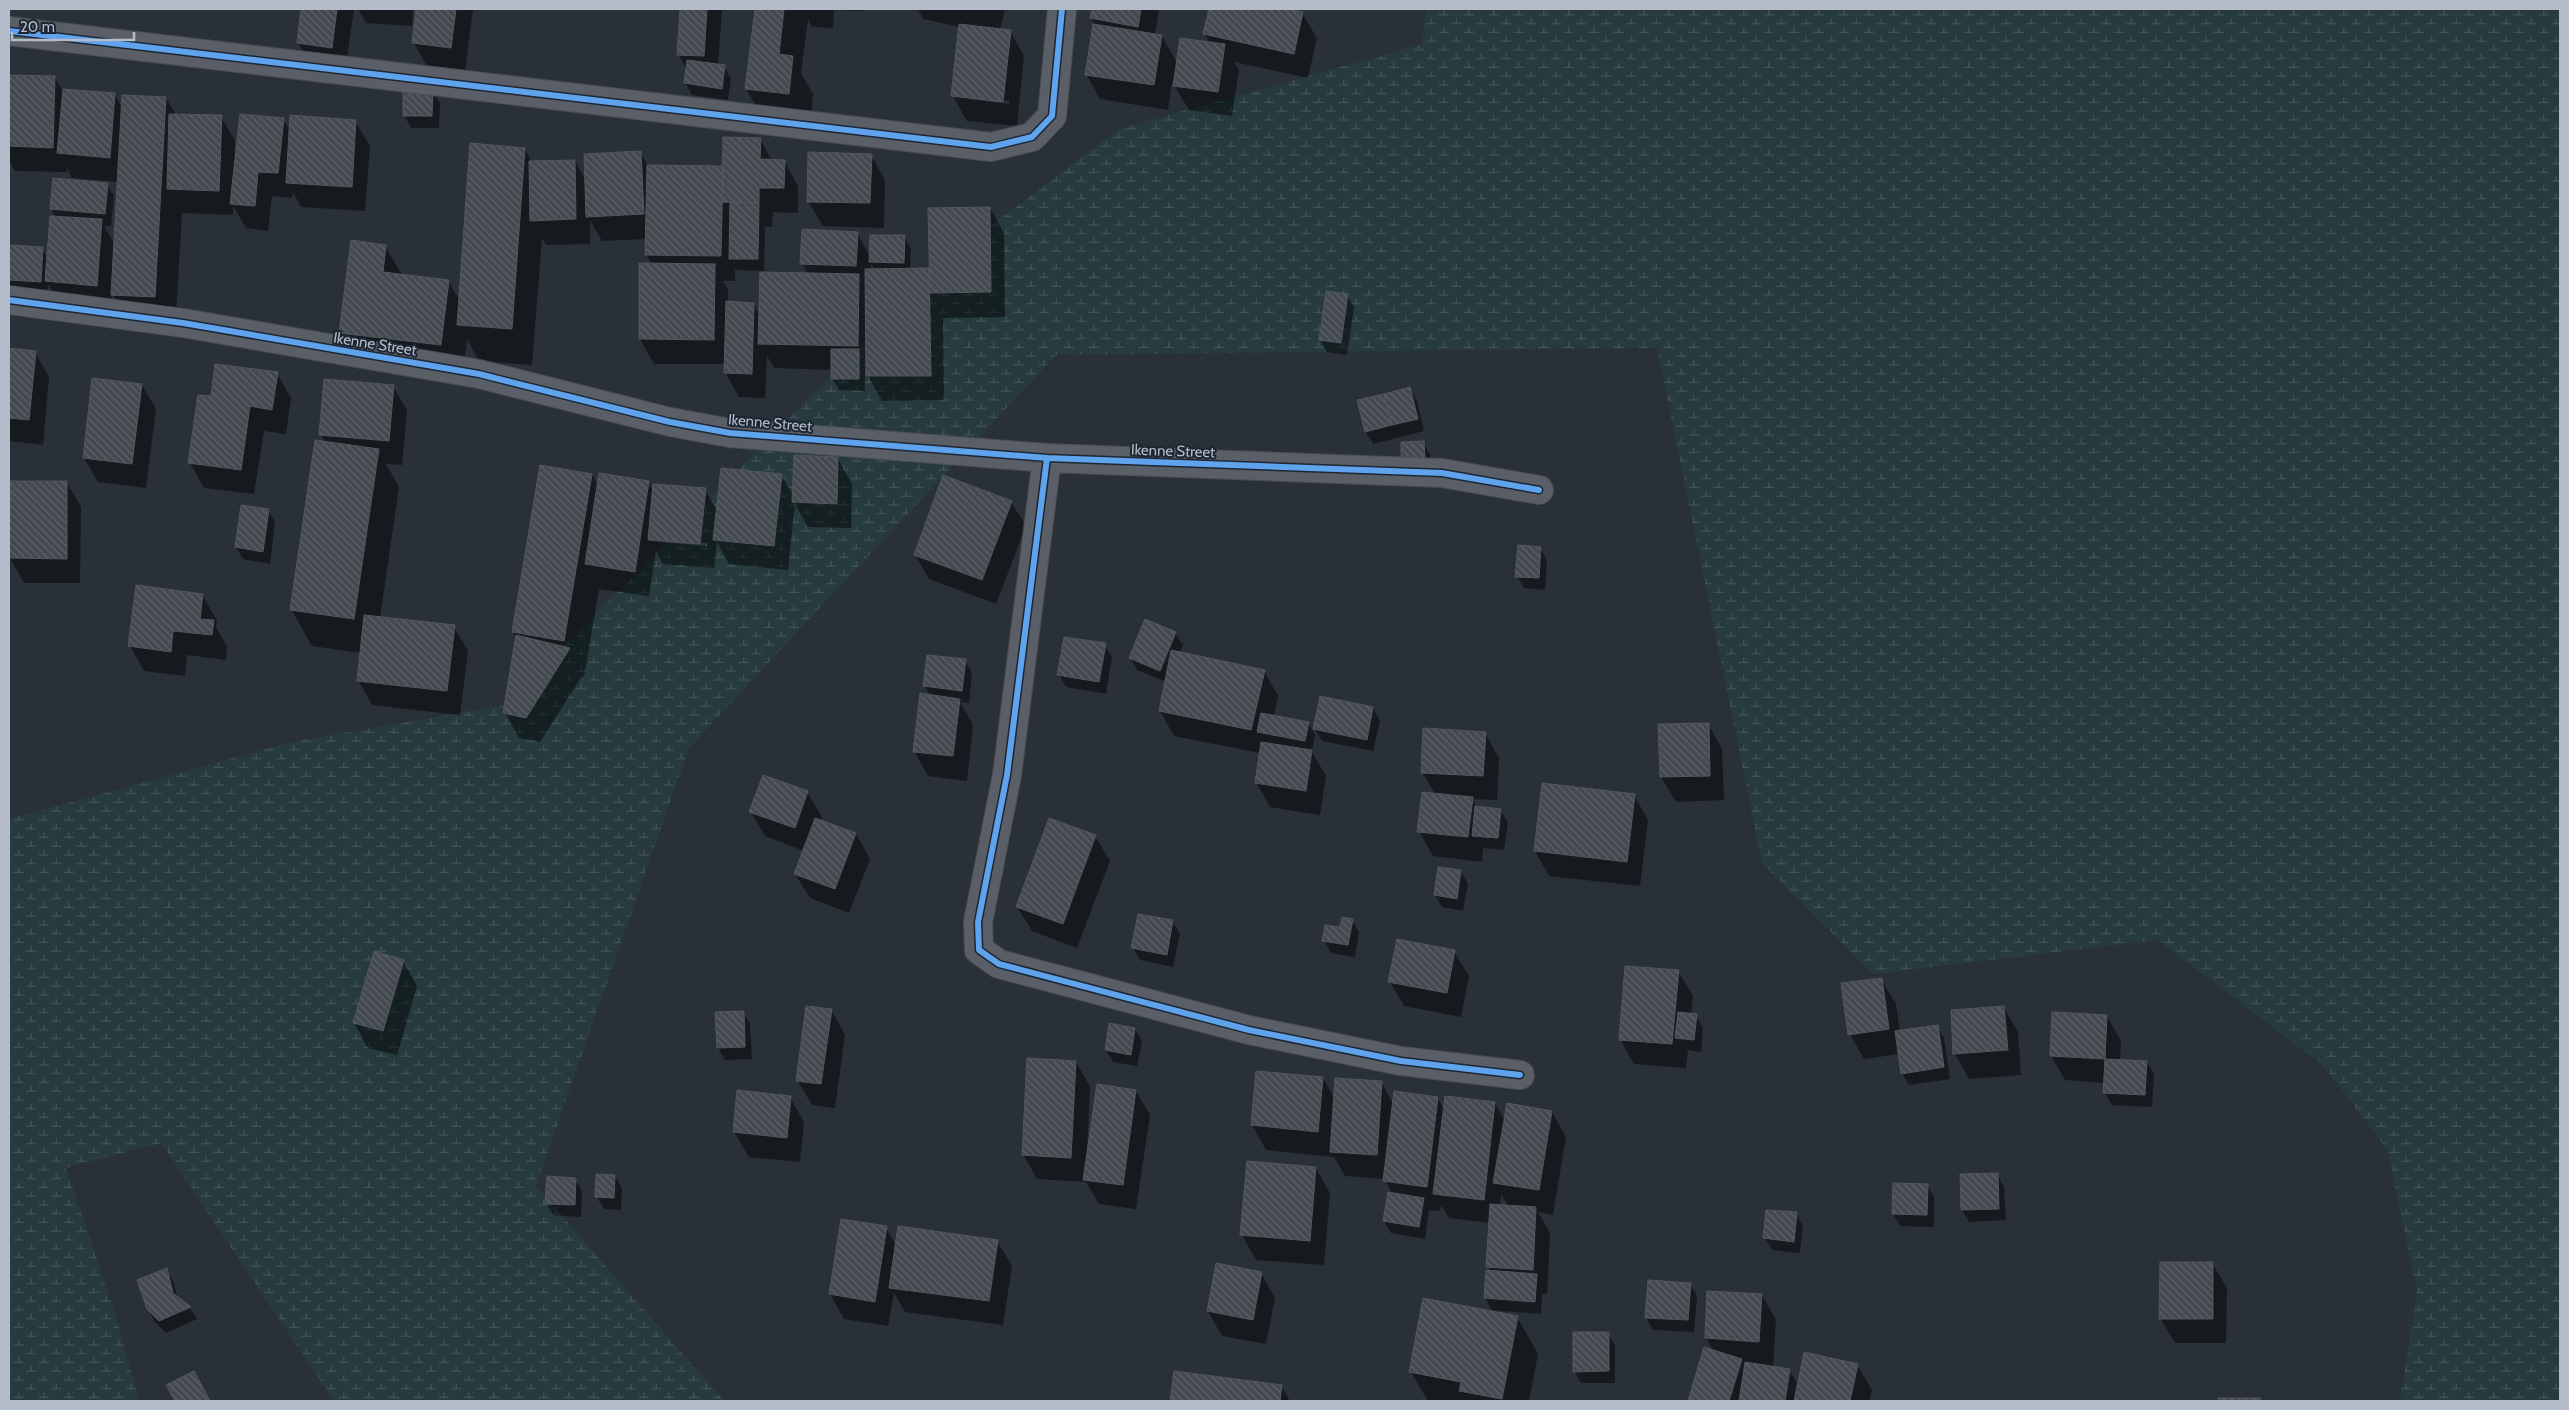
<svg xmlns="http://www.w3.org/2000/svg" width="2569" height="1410" font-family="Cabin,sans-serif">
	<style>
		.wetland { fill: url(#wetland-marsh) }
		.shadow { fill: #0007; fill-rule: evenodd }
		.building { fill: url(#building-back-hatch); stroke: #52575f }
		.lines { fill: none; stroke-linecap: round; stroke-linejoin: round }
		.street-casing { stroke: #484c53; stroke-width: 30 }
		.street { stroke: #5a5e66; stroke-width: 28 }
		.cycleway-casing { stroke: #1d2633; stroke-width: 9 }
		.cycleway { stroke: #60a3ed; stroke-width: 6 }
		.labels { text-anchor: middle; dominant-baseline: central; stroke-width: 4; stroke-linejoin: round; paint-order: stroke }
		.street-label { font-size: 15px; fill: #b4bcc9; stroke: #1d2633 }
	</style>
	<defs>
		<pattern id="wetland-marsh" width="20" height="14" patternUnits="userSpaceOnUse" patternTransform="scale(1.25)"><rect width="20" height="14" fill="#273a3e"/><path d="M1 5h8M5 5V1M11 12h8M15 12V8" fill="none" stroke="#445559"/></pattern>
		<pattern id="building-back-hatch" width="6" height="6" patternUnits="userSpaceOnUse" patternTransform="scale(1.25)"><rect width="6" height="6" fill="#444950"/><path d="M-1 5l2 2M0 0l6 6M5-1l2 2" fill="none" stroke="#5d6168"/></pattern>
	</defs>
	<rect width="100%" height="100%" fill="#2a3038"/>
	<path class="wetland" d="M1426,9H2560V1401H2400L2417,1291L2387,1149L2323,1065L2157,940L1873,974L1762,863L1657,348L1056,355L689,748L536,1186L724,1401H334L161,1143L66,1168L115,1313L139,1401H9V819L296,741L511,704L570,640L942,263L1119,129L1422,44Z"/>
	<path class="shadow" d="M303,9H354L345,72L313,68L298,43Z
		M358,9H413L412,26L366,23Z
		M418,9H473L465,72L428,68L414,43Z
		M682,9H722L718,65L724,66L731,78L728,100L692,95L685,83L687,70L678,54Z
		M756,9H864V11L834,10L833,28L812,27L808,19L801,73L813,94L810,130L767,125L746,89Z
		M918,9H1005L1000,30L1010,31L1024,56L1017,126L967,121L953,96L960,27L923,19ZM968,97L1009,101V104L968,99Z
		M1093,9H1159L1155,35L1162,36L1177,63L1210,43L1204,34L1210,9H1283L1302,13L1317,38L1308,78L1234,62L1239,70L1232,116L1189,110L1172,82L1168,110L1100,99L1086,74L1096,26L1091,18Z
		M9,76L55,78L64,93L114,94L123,109L166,98L176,115L221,117L235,141V155L283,119L290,131L355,121L370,146L365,211L301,207L293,192L292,198L272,196L268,231L246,228L233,206V215L182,213L175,333L134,331L112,293L110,310L61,306L48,284L47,294L9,291V247L42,249L48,259L56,217L51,209L54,179L107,184L114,196L111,226H104L115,245L119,182L72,178L67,168V172L15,171L9,160Z
		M433,91L440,103L439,128H411L404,115Z
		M760,139L772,161H784L798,186V213L773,212L772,227H765L764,273L808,274L802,264L857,233L870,256L904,236L911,249L910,269H931L990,208L1004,233L1005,317L943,318L944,400L882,401L868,376L867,368H865V391L839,390L832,378V370L774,368L767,356L765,398L739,397L725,372V364H654L640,339L652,265L646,255L647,239L602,241L590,220V244L546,245L542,238L532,365L479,361L467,339L462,381L362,369L341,332L385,246L402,275L448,281L460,301L525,149L532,163L575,161L586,181L640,152L648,166L724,167ZM871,264L875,270H871ZM735,270L761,271L760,315L754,304L728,303V290L723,281H735Z
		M871,155L885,180L884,228L823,226L808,201Z
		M1347,295L1354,307L1347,355L1327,352L1320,340Z
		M9,350L35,352L49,377L43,445L9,441Z
		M277,373L291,398L286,434L264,431L254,494L204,488L190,463L212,398Z
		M142,385L156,409L146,488L98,482L84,458Z
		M393,386L407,410L402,465L386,464L399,487L380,618L454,627L468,651L460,715L372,705L358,680L361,653L312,646L291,609L326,443L321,435Z
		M1410,389L1417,401L1424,431L1373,444L1366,432Z
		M1423,442L1430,455L1431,470H1410L1402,443Z
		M838,459L852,484L851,528L808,527L795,504L788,570L729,564L717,542L714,568L663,564L656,551L649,596L599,589L584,677L582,676L540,742L519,738L505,713L516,638L513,632L592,475L598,486L648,482L653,490H705L718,512L781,475L794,497ZM663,540L707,543V546L663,542Z
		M11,482L67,483L81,507L80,583H24L10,558Z
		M1011,502L1026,526L996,604L929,579L915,554Z
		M242,506L268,510L275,522L270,564L243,559L236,547Z
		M1540,548L1547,561L1545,590L1524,588L1517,576Z
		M202,595L217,620L216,627L227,646L226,660L187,655L185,676L144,671L130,646Z
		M1175,633L1183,645L1179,653L1264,671L1278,696L1274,716L1308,723L1315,735L1312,752L1326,776L1320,815L1270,807L1256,782L1260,753L1174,736L1160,711L1166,682L1137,670L1130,658Z
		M1105,645L1112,657L1106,694L1066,687L1059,675Z
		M928,656L965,661L972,673L969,703L960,702L973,725L967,781L928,776L914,751L930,696L925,686Z
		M1373,708L1380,721L1373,751L1322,741L1314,728Z
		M1708,724L1722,749L1724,800L1676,802L1661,777L1660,725Z
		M1485,733L1499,758L1497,800L1472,799L1477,808L1500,810L1508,822L1504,850L1483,848L1482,862L1433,856L1419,831L1435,794L1422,772Z
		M807,792L822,817L820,822L856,834L870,859L849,913L810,898L795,874L804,851L765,836L751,812Z
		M1634,795L1648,820L1640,886L1549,876L1535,851Z
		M1095,836L1110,861L1077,948L1032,931L1017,907Z
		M1461,872L1468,884L1463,911L1442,907L1435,895Z
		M1352,920L1359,932L1355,957L1331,953L1324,940Z
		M1173,922L1180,934L1173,967L1140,960L1133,948Z
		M1454,952L1469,976L1461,1017L1404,1006L1390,982Z
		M403,961L417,986L397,1055L368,1048L354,1023Z
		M1678,971L1693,996L1691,1015L1696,1016L1703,1028L1701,1052L1688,1050L1686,1068L1634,1064L1620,1039Z
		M1881,979L1896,1004L1900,1032L1937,1026L1944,1038L1950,1079L1909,1085L1902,1073L1899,1054L1864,1059L1850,1034Z
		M2004,1008L2018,1032L2021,1075L1969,1079L1955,1054Z
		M831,1010L845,1035L835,1108L812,1105L798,1081Z
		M743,1012L750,1024L752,1059L725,1060L718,1048Z
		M2107,1016L2121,1041L2120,1061L2147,1062L2154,1074L2152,1107L2112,1105L2105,1093V1083L2065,1080L2051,1056Z
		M1135,1029L1142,1041L1137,1066L1113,1062L1106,1050Z
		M1076,1062L1090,1087L1087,1151L1136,1091L1150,1115L1136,1209L1099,1204L1086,1182L1037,1179L1023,1154Z
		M1257,1073L1323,1078L1335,1099L1381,1082L1394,1105L1438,1098L1444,1110L1495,1103L1505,1121L1552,1112L1566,1137L1553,1215L1538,1212L1550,1233L1547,1294H1542L1541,1314L1492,1310L1485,1298L1490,1271L1488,1267L1490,1223L1449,1218L1441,1205L1440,1211L1429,1210L1425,1239L1391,1233L1384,1221L1392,1194L1385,1179L1345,1176L1334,1157L1266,1150L1252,1125ZM1501,1194L1509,1207L1500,1206Z
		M790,1097L804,1122L800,1162L749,1157L734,1132Z
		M1316,1168L1330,1193L1324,1265L1256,1260L1242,1235Z
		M1997,1174L2004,1187L2006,1220L1969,1222L1962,1210Z
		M615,1176L622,1188L621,1210L604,1209L597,1197Z
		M575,1179L582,1191L581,1217L553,1215L546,1203Z
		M1927,1185L1934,1197V1227L1900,1226L1893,1214Z
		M1796,1214L1803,1226L1800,1253L1772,1250L1765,1238Z
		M886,1228L896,1245L997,1241L1012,1266L1003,1325L905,1312L894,1293L888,1326L844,1319L830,1294Z
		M2212,1263L2227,1288L2226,1343H2175L2160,1318Z
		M1217,1265L1261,1273L1275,1298L1266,1344L1222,1336L1208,1311Z
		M166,1269L173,1281L178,1298L190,1308L197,1319L166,1333L155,1322L148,1309Z
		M1690,1284L1697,1296L1694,1332L1653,1330L1646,1318Z
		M1762,1295L1776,1320L1773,1367L1789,1370L1798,1385L1857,1365L1872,1390L1869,1401H1689L1705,1349L1714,1352L1706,1338Z
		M1517,1317L1538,1354L1529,1401H1428L1411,1372Z
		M1608,1333L1615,1346V1383H1581L1574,1371Z
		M1175,1372L1281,1386L1290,1401H1172Z"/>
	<path class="building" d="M301,9H337L332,48L297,43Z
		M416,9H456L451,48L412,43Z
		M680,9H707L704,56L677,55Z
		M755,9H784L779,54L793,56L789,94L745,89Z
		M1092,9H1141L1138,27L1090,18Z
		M1209,9H1289L1303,12L1294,54L1203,34Z
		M959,24L1011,30L1003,102L951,96Z
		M1093,24L1162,35L1154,85L1085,75Z
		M1180,38L1225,44L1218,92L1173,86Z
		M687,60L725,65L722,89L684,83Z
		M9,75L55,76L53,148L9,146Z
		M63,89L115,93L110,158L57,153Z
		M403,89L433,90L432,116H403Z
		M122,95L166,97L155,297L111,295Z
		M169,114L222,115L219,191L167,189Z
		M240,114L284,118L278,173L258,172L255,206L230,204Z
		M290,115L356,120L352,187L286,183Z
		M723,137L761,138L760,159L785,160L784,188H759V203L722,202Z
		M470,143L525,148L512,329L457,325Z
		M641,151L644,214L586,217L584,154Z
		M808,152L872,154L870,203L807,202Z
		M575,160L576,219L530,221L529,161Z
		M647,165L723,166L721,256L645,255Z
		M53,178L108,183L105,214L50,209Z
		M730,202L759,203L758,259H729Z
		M990,207L991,292L930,293L928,208Z
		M50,216L102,219L97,286L45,281Z
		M802,229L858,232L856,266L800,264Z
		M870,235H905L904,263L869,262Z
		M351,240L386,245L383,272L449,280L441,345L339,333Z
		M9,245L43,247L41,282L9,280Z
		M639,263L715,264L714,340L639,339Z
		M929,268L931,376H866L865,269Z
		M760,272L859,274L858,346L758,344Z
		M1326,291L1348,294L1341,343L1319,340Z
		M726,301L754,303L752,374L724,373Z
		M9,348L36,351L29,420L9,418Z
		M831,349H859V379H831Z
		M215,364L278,372L272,410L250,406L241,470L188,463L198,395L211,396Z
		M92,378L142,384L132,464L83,458Z
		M324,379L394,385L389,441L319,435Z
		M1410,387L1418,419L1392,425L1384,394Z
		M1384,394L1392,425L1365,432L1357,400Z
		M315,440L379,449L354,619L290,610Z
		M1424,441L1425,458H1401V442Z
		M794,455L838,457L837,504L792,502Z
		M540,465L592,474L564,641L512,632Z
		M721,468L782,474L774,546L713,540Z
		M599,473L649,481L635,572L585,564Z
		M943,475L1012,501L982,580L914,555Z
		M10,481H67V559L9,558Z
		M653,484L706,488L700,544L648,540Z
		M241,505L269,509L263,552L235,547Z
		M1518,545L1541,547L1539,578L1515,577Z
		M136,585L203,594L200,619L214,620L212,635L173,631L171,652L128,646Z
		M364,615L455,625L447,691L357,681Z
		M1145,619L1176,632L1160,671L1129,658Z
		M516,635L570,648L526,718L503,713Z
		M1064,637L1106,643L1099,682L1057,675Z
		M1171,650L1265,670L1251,730L1159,711Z
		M927,655L966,659L962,691L923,686Z
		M920,693L960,699L953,756L913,752Z
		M1320,696L1373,707L1367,740L1313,729Z
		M1261,713L1309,722L1305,741L1257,732Z
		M1709,723L1710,776L1660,777L1658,724Z
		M1423,728L1486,732L1483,776L1421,773Z
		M1261,742L1312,750L1306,791L1255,783Z
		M763,775L808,791L795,828L749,812Z
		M1542,783L1635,794L1627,862L1534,851Z
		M1422,792L1473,797L1468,837L1417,832Z
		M1475,806L1501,809L1498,838L1472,836Z
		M815,818L856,833L835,889L794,874Z
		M1049,818L1096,835L1063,924L1016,907Z
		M1438,867L1461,870L1457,899L1434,895Z
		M1138,914L1173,920L1167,955L1131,948Z
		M1342,917L1353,919L1348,945L1322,941L1325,925L1340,927Z
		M1397,939L1455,950L1447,993L1388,982Z
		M374,951L404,960L383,1031L353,1023Z
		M1625,966L1679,970L1672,1044L1619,1040Z
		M1882,978L1889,1029L1848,1035L1841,983Z
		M806,1006L832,1009L821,1084L796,1081Z
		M2004,1006L2008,1050L1953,1054L1951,1010Z
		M744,1011L745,1047L717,1048L715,1012Z
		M1678,1012L1697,1014L1694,1040L1675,1038Z
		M2052,1012L2107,1015L2105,1059L2050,1056Z
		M1109,1023L1135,1028L1131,1055L1105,1050Z
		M1938,1025L1944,1067L1901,1074L1895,1031Z
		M1027,1058L1076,1061L1071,1158L1022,1155Z
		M2105,1059L2147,1061L2145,1095L2103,1093Z
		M1256,1071L1323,1077L1318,1132L1251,1125Z
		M1335,1078L1382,1081L1377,1155L1330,1152Z
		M1097,1084L1136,1090L1123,1185L1083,1180Z
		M737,1090L791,1096L787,1138L733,1132Z
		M1394,1091L1438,1097L1427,1187L1383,1181Z
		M1445,1096L1495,1102L1484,1200L1433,1194Z
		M1507,1103L1552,1111L1539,1190L1493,1183Z
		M1247,1161L1316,1167L1310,1241L1240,1235Z
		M1998,1173L1999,1209L1961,1210L1960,1174Z
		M596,1174L615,1175L614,1198L595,1197Z
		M547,1176L576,1178L575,1205L545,1204Z
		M1893,1183L1928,1184L1927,1215L1892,1214Z
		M1388,1192L1424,1198L1419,1227L1383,1221Z
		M1490,1204L1536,1207L1533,1270L1486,1267Z
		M1766,1210L1797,1212L1794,1242L1763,1238Z
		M841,1219L887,1226L875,1302L829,1294Z
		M898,1226L998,1240L989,1301L889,1288Z
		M2160,1262H2213V1319H2159Z
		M1216,1263L1262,1272L1253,1320L1207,1311Z
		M167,1268L173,1293L191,1307L159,1321L147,1309L137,1280Z
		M1486,1270L1537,1274L1535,1302L1484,1298Z
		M1648,1280L1691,1283L1688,1320L1645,1318Z
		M1707,1291L1762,1294L1759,1342L1705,1338Z
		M1423,1298L1518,1316L1502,1399L1459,1391L1461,1382L1409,1372Z
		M1573,1332H1609V1371L1573,1372Z
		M1704,1347L1742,1359L1729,1401H1688Z
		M1804,1352L1858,1364L1850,1401H1794Z
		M1745,1362L1790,1369L1785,1401H1739Z
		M194,1371L210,1401H175L166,1385Z
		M1174,1371L1282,1385L1280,1401H1170Z
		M2218,1398H2260V1401H2218Z"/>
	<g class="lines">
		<defs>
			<path id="street" d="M9,31L991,147L1032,137L1052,116L1062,9
				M9,300L183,323L479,374L670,422L730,433L1047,458L1442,473L1539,490
				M1047,458L1007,775L978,922L979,950L999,964L1249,1030L1401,1061L1520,1075"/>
		</defs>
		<use href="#street" class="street-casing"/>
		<use href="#street" class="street"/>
		<defs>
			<path id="cycleway" d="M9,31L991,147L1032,137L1052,116L1062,9
				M9,300L183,323L479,374L670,422L730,433L1047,458L1442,473L1539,490
				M1047,458L1007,775L978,922L979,950L999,964L1249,1030L1401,1061L1520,1075"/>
		</defs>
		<use href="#cycleway" class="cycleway-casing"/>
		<use href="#cycleway" class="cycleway"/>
	</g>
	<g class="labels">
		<g class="street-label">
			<text transform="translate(375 344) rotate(9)">Ikenne Street</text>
			<text transform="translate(770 423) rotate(5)">Ikenne Street</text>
			<text transform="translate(1173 451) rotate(2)">Ikenne Street</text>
		</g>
	</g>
	<rect width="2569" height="1410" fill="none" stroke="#b4bcc9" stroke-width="20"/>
	<path d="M12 32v8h122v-8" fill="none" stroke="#b4bcc9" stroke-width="2.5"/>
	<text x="20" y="32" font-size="15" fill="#b4bcc9" stroke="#1d2633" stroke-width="4" paint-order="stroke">20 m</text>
</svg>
